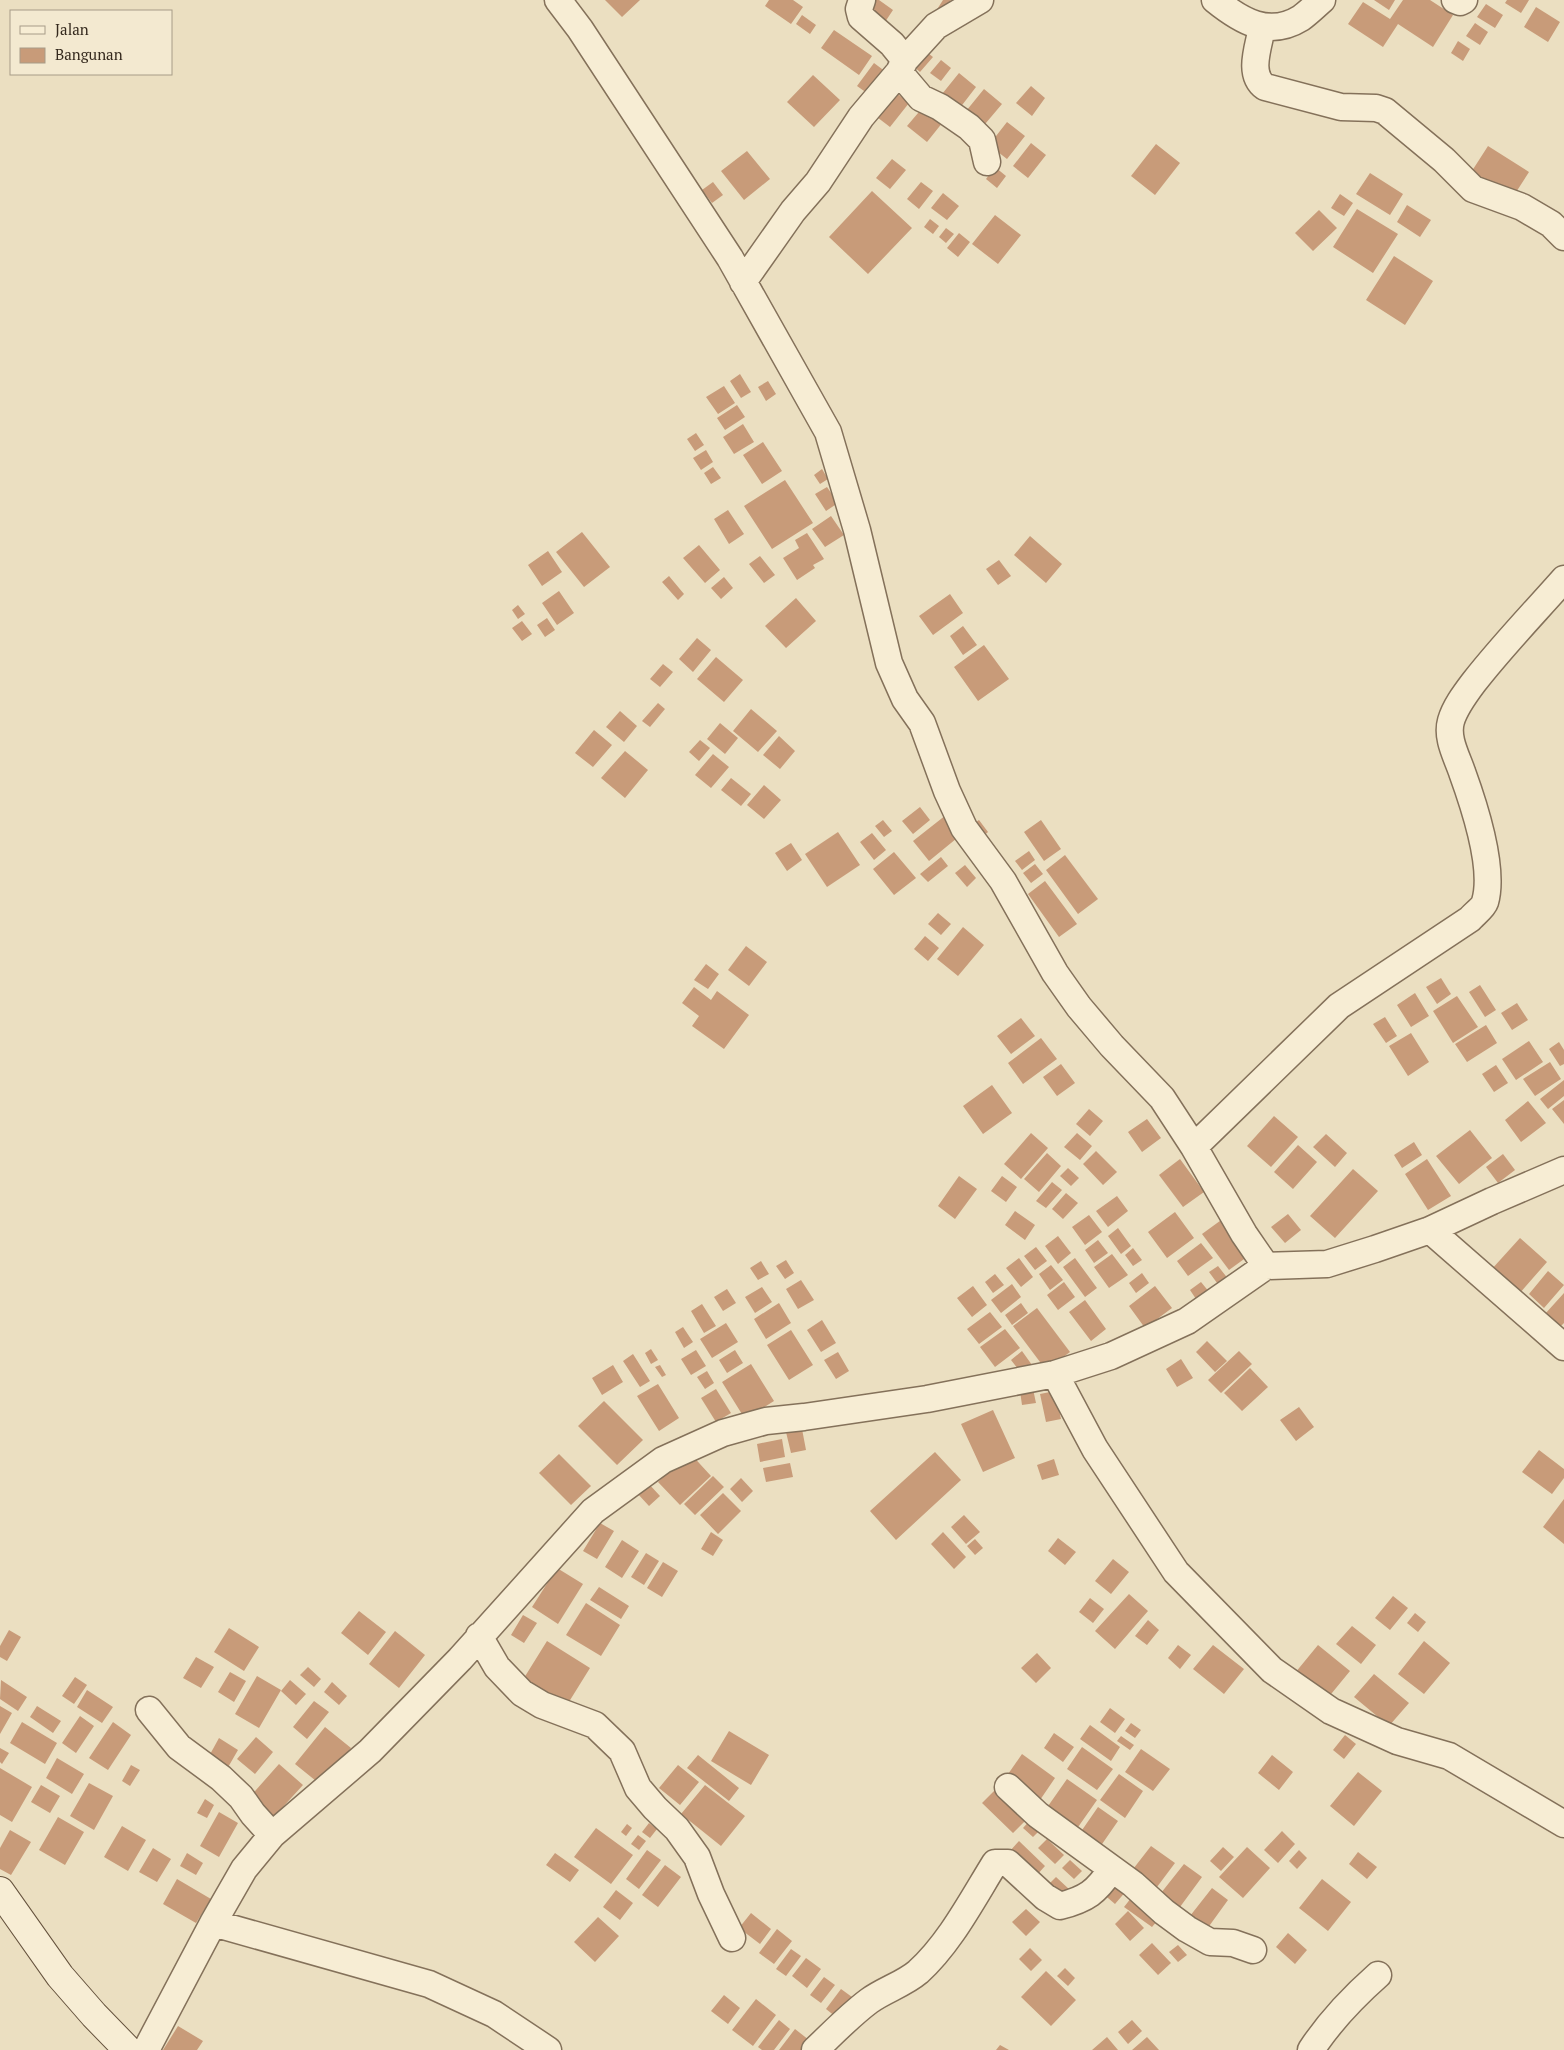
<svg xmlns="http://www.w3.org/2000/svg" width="1564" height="2050" font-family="'PT Serif',serif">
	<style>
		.building { fill: #c89b79 }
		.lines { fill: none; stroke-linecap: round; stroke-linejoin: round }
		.street-casing { stroke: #84715a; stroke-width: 29 }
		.secondary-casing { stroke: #65523d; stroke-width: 30 }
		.street { stroke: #f7edd4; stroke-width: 26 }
		.secondary { stroke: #f7edd4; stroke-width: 28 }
	</style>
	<rect width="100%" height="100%" fill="#ebdfc1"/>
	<path class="building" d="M605,0H640L622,17Z
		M769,0H793L803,7L791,24L765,6Z
		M871,0H879L893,10L883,25L864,11Z
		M943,0H950L956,4L936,11Z
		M1374,0H1395L1389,10Z
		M1403,0H1430L1453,15L1433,47L1398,24L1383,47L1348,24L1363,2L1390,19Z
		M1507,0H1529L1521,13L1505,3Z
		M1486,4L1503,15L1495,28L1477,17Z
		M1536,7L1560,22L1548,42L1524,27Z
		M802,15L816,25L810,34L796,24Z
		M1475,23L1488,32L1480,45L1466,36Z
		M834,30L872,56L859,75L821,48Z
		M1458,41L1470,49L1463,61L1451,53Z
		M924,50L933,57L920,72L912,65Z
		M941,60L951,68L941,81L930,73Z
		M874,63L890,75L874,98L857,86Z
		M959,73L976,87L956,113L938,99Z
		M813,75L840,100L814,127L787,102Z
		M1031,86L1045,98L1032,116L1016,103Z
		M984,89L1002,104L980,130L962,116Z
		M893,90L909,103L890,127L873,114Z
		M924,106L943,122L927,142L907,126Z
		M1007,122L1025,136L1007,159L989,145Z
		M1031,143L1046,155L1028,178L1013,166Z
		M1156,144L1180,163L1155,195L1131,176Z
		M1488,146L1529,172L1511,200L1470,174Z
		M747,151L770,179L744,200L721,171Z
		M892,159L906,170L890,189L876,178Z
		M995,167L1006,176L997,188L986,179Z
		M1370,173L1403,194L1390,215L1356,194Z
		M713,182L723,195L712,203L702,190Z
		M921,182L933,191L919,209L907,199Z
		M872,191L912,228L868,274L829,237Z
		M943,193L959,206L947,220L931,208Z
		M1340,194L1353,203L1344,216L1331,208Z
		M1407,205L1431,220L1420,237L1397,222Z
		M1357,209L1398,234L1373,273L1333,247Z
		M1319,210L1337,228L1313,251L1295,233Z
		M995,215L1021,235L998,264L972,244Z
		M930,219L939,226L933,234L924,227Z
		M946,228L954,234L946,243L939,237Z
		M959,233L970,242L958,257L947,248Z
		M1394,256L1433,281L1405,325L1366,300Z
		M740,374L751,392L741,398L730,381Z
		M768,381L776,394L766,401L758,387Z
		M724,386L735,403L718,414L706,397Z
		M737,405L745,417L725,430L717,418Z
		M743,424L754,442L734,454L723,437Z
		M696,433L704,445L695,451L687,439Z
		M763,442L782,471L762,484L743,455Z
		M706,450L713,462L701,470L693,458Z
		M713,467L721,478L711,484L704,473Z
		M822,469L828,479L820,484L814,475Z
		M785,480L813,523L772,549L744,506Z
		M827,487L838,503L826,511L815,494Z
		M728,510L744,534L729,544L714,519Z
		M831,516L844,535L825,547L812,529Z
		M582,532L610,567L584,587L556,552Z
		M807,533L824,559L813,565L815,568L797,580L783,558L799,548L795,540Z
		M1030,536L1062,564L1046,583L1014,555Z
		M699,545L720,570L705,583L683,558Z
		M548,551L562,572L542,586L528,565Z
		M760,556L775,575L764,583L749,564Z
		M999,560L1011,576L998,585L986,569Z
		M669,576L684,594L678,600L662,582Z
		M724,577L733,588L721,599L711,588Z
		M559,591L574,613L557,625L542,603Z
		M950,594L963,613L933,635L919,616Z
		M796,598L816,621L786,648L765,626Z
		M518,605L525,614L518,619L512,610Z
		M547,618L555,630L545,637L537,625Z
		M522,621L532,634L522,641L512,628Z
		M963,626L977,645L963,655L950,636Z
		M697,638L711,650L693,672L679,659Z
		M984,645L1009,679L978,701L954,667Z
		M716,657L743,680L724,702L697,679Z
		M663,664L673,672L660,687L650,679Z
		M658,703L665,709L650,727L642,721Z
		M751,709L777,731L758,752L733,731Z
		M620,711L637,726L624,742L606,727Z
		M720,723L738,738L725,754L707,739Z
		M594,730L612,745L593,767L575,753Z
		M779,736L795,751L780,769L763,755Z
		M700,740L710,748L699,761L689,752Z
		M625,751L648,770L625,798L601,778Z
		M713,754L729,767L711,788L695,775Z
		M731,778L751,794L741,806L721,790Z
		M764,785L781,800L764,819L747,805Z
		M920,807L930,820L913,834L902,821Z
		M946,815L962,834L929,861L913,841Z
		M883,820L892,831L884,837L875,826Z
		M979,820L988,832L980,839L970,826Z
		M1041,820L1061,849L1044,861L1024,832Z
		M838,832L860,865L827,887L805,854Z
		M872,833L886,850L874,860L860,842Z
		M791,843L802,860L787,871L775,853Z
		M1029,851L1035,860L1022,870L1015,861Z
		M894,852L916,878L894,895L873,869Z
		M1065,855L1098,899L1078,914L1046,870Z
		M941,857L948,866L928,882L920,874Z
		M1035,864L1043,874L1031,883L1023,873Z
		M965,865L976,878L967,887L955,873Z
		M1045,881L1077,924L1059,937L1028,894Z
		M938,913L951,924L941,935L928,924Z
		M963,927L984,945L958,976L937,959Z
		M925,936L939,948L928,961L914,949Z
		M746,946L767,962L749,986L728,970Z
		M706,964L719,974L708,989L694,980Z
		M1441,978L1451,994L1437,1004L1426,987Z
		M1480,985L1496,1010L1485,1017L1469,992Z
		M694,987L711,1000L717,991L749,1015L724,1049L692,1026L699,1016L682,1003Z
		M1415,993L1429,1016L1411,1027L1397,1005Z
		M1457,996L1478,1027L1453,1043L1433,1011Z
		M1517,1003L1528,1020L1512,1030L1501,1013Z
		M1385,1017L1397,1036L1386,1043L1373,1024Z
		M1021,1018L1035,1036L1011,1054L997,1036Z
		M1486,1025L1497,1043L1467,1062L1455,1044Z
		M1411,1033L1429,1062L1408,1076L1389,1046Z
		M1041,1038L1057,1059L1023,1084L1008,1063Z
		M1529,1041L1543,1062L1516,1080L1502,1059Z
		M1559,1042L1564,1050V1064L1560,1066L1549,1049Z
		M1550,1062L1561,1079L1535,1096L1523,1079Z
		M1061,1064L1075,1083L1057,1096L1043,1077Z
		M1496,1065L1508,1083L1494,1092L1482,1074Z
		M1564,1080V1096L1548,1109L1540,1099Z
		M992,1085L1012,1113L983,1134L963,1106Z
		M1564,1100V1124L1552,1109Z
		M1528,1101L1546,1123L1521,1142L1505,1120Z
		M1089,1109L1103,1121L1090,1136L1076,1124Z
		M1274,1116L1298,1137L1271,1167L1247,1146Z
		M1147,1119L1161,1138L1142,1152L1128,1132Z
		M1470,1130L1492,1158L1459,1184L1436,1156Z
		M1031,1133L1048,1148L1021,1179L1004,1164Z
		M1077,1133L1092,1146L1080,1160L1064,1147Z
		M1326,1134L1347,1153L1335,1167L1313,1147Z
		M1414,1142L1422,1155L1402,1168L1394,1155Z
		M1298,1145L1317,1162L1293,1189L1274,1172Z
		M1096,1151L1117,1172L1103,1185L1083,1164Z
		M1047,1153L1061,1166L1039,1192L1024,1179Z
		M1503,1154L1515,1170L1498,1183L1486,1167Z
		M1180,1159L1204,1192L1183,1207L1159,1175Z
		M1427,1159L1451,1196L1428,1210L1405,1174Z
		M1068,1168L1079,1178L1071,1186L1060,1176Z
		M1353,1169L1378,1191L1335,1238L1310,1216Z
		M959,1176L977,1189L955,1219L938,1206Z
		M1002,1176L1017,1187L1006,1202L991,1191Z
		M1052,1182L1062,1190L1046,1208L1036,1201Z
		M1066,1193L1078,1203L1063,1219L1052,1209Z
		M1117,1196L1128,1211L1108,1227L1096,1211Z
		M1015,1211L1035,1225L1025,1240L1005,1225Z
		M1175,1212L1194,1238L1167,1258L1148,1232Z
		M1288,1214L1301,1230L1285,1243L1271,1227Z
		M1089,1215L1102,1232L1085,1245L1072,1227Z
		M1224,1218L1251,1254L1229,1270L1202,1234Z
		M1118,1228L1131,1246L1121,1254L1108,1236Z
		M1058,1236L1071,1253L1058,1264L1045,1246Z
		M1520,1238L1547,1262L1519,1294L1491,1270Z
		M1098,1240L1108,1253L1094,1263L1085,1250Z
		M1201,1243L1213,1258L1188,1276L1177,1261Z
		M1036,1247L1047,1261L1035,1270L1024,1256Z
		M1133,1248L1142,1260L1133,1266L1125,1255Z
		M1112,1254L1128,1275L1109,1288L1094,1267Z
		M1019,1258L1033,1277L1021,1287L1006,1268Z
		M1075,1258L1097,1288L1085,1297L1063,1267Z
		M786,1260L794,1273L785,1279L776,1266Z
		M761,1261L769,1274L758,1280L750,1268Z
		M1051,1265L1063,1280L1050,1290L1039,1274Z
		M1218,1266L1229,1280L1220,1287L1209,1272Z
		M1548,1271L1564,1285L1544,1308L1529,1294Z
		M1142,1273L1149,1283L1136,1293L1129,1283Z
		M995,1274L1004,1285L993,1293L985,1282Z
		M801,1280L814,1300L798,1309L786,1289Z
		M1064,1282L1075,1297L1058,1310L1047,1295Z
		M1201,1282L1210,1293L1198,1302L1190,1290Z
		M1012,1284L1021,1297L1001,1313L991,1300Z
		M973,1286L987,1305L972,1317L957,1298Z
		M1155,1286L1172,1308L1145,1328L1129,1306Z
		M762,1287L772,1302L755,1313L745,1297Z
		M727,1289L736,1303L723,1311L714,1297Z
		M1564,1293V1323L1560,1327L1545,1314Z
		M1085,1300L1106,1329L1091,1341L1069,1312Z
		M779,1303L791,1323L766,1339L754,1319Z
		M1021,1303L1028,1313L1012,1325L1005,1315Z
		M702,1304L716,1326L704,1333L691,1311Z
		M1037,1308L1070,1352L1046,1370L1013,1326Z
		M990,1312L1002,1327L979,1344L967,1329Z
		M822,1320L836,1343L821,1352L807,1330Z
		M726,1323L738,1342L712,1358L700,1339Z
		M683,1327L693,1342L684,1348L675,1332Z
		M1005,1329L1020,1348L995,1367L980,1347Z
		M791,1330L813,1365L789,1380L767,1345Z
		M1207,1341L1227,1361L1215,1372L1196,1352Z
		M651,1349L658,1360L651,1364L645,1353Z
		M696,1350L706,1366L691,1375L681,1359Z
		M735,1350L743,1363L727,1373L719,1360Z
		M1022,1351L1032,1365L1021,1373L1011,1360Z
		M1239,1351L1252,1364L1221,1393L1208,1380Z
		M838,1352L849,1371L836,1379L824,1360Z
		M633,1354L650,1381L640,1387L623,1361Z
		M1181,1359L1193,1378L1177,1387L1166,1369Z
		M751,1364L774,1401L745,1419L722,1382Z
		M613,1365L623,1382L602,1395L592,1378Z
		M660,1365L666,1375L662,1377L655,1367Z
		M1250,1368L1268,1387L1242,1411L1224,1393Z
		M707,1371L714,1383L705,1389L697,1377Z
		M658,1384L679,1418L659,1431L637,1396Z
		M716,1389L731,1413L716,1422L701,1398Z
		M1033,1389L1036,1403L1022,1405L1020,1391Z
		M1055,1391L1061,1419L1046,1422L1040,1394Z
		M604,1401L643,1440L617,1465L578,1426Z
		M1299,1407L1314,1427L1296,1441L1280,1420Z
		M993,1410L1015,1458L983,1472L961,1424Z
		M802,1429L806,1450L791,1453L786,1432Z
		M782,1439L785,1457L760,1462L757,1444Z
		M1539,1450L1564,1469V1478L1552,1494L1522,1472Z
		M689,1452L711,1476L680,1505L658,1482Z
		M935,1452L961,1480L896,1540L870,1511Z
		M559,1454L591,1486L571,1505L539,1473Z
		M1054,1459L1059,1475L1042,1480L1037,1465Z
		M790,1463L793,1477L766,1482L763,1468Z
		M713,1476L724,1487L695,1515L684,1504Z
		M741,1478L753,1491L742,1502L730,1489Z
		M648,1483L660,1496L649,1506L637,1493Z
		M723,1493L741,1511L718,1534L700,1515Z
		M1564,1499V1544L1543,1527Z
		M964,1515L980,1532L966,1544L951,1527Z
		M600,1523L614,1531L597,1559L583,1551Z
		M711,1532L723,1540L713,1556L701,1549Z
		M943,1532L966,1557L954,1569L931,1544Z
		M1058,1538L1076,1552L1065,1565L1048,1551Z
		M975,1539L983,1548L975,1555L967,1546Z
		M622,1540L639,1551L622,1578L605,1567Z
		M646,1553L659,1561L644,1585L631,1577Z
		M1113,1559L1129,1572L1111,1594L1095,1581Z
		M663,1562L678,1571L662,1597L647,1588Z
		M557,1568L583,1584L558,1624L532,1607Z
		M599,1587L629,1606L621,1619L590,1600Z
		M1129,1594L1148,1611L1115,1649L1095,1631Z
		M1393,1596L1408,1608L1390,1630L1375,1618Z
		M1090,1598L1104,1609L1093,1623L1079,1612Z
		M586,1603L620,1625L601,1656L566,1635Z
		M359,1611L386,1632L368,1655L341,1633Z
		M1415,1613L1426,1622L1418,1632L1407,1623Z
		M523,1615L537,1623L524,1643L511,1635Z
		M1148,1620L1159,1630L1147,1645L1135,1636Z
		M1352,1626L1376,1645L1361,1664L1336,1644Z
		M229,1628L259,1647L244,1671L214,1652Z
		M9,1630L21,1637L7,1661L0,1657V1646Z
		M395,1631L425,1655L399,1688L369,1664Z
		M547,1641L590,1668L567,1705L524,1678Z
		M1424,1641L1450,1663L1424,1694L1398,1674Z
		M1178,1645L1191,1655L1180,1669L1168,1658Z
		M1213,1645L1244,1669L1224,1694L1193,1669Z
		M1318,1645L1350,1671L1327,1699L1295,1673Z
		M1037,1653L1051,1668L1036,1683L1021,1668Z
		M196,1657L214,1667L201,1688L183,1678Z
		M308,1667L321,1679L314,1687L300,1675Z
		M230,1672L246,1681L234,1702L218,1692Z
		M1374,1674L1409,1703L1389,1726L1354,1697Z
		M257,1676L281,1690L259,1728L235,1714Z
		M75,1677L87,1685L74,1704L62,1696Z
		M1,1680L27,1697L18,1711L0,1699Z
		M290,1680L306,1694L296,1705L281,1691Z
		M332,1682L347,1696L339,1705L324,1692Z
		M87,1690L113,1707L102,1723L77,1707Z
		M314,1701L329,1712L307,1739L293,1727Z
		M0,1706L12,1713L0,1734Z
		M37,1706L61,1721L53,1733L30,1717Z
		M1110,1708L1125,1719L1115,1733L1100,1722Z
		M80,1716L94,1726L76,1753L62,1743Z
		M22,1722L57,1743L45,1764L10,1743Z
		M113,1722L131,1735L108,1770L89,1758Z
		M1131,1723L1141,1730L1135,1738L1125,1731Z
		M1090,1725L1120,1747L1111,1761L1080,1739Z
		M325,1727L351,1748L321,1785L295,1764Z
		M729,1731L769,1755L751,1785L711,1761Z
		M1054,1733L1074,1747L1063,1762L1044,1748Z
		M1345,1735L1356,1744L1344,1759L1333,1750Z
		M1121,1736L1134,1745L1130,1750L1117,1741Z
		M256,1737L273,1752L255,1774L237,1759Z
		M219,1738L238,1750L227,1769L208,1758Z
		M1082,1747L1113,1769L1097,1790L1067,1769Z
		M0,1748L9,1753L2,1764L0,1762Z
		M1141,1749L1170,1769L1153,1791L1125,1772Z
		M1022,1754L1055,1778L1040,1800L1006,1777Z
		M698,1755L739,1788L729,1801L687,1768Z
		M1272,1755L1293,1772L1279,1790L1258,1773Z
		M57,1758L84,1774L72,1794L46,1778Z
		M279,1764L303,1785L271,1820L248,1799Z
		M131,1765L140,1770L130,1786L122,1781Z
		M678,1765L699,1782L680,1805L659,1788Z
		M0,1768L32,1787L12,1822L0,1815Z
		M1358,1772L1382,1791L1354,1826L1330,1806Z
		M1119,1774L1143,1791L1125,1818L1100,1800Z
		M1067,1779L1097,1800L1076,1830L1046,1809Z
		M89,1783L113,1796L94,1830L70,1816Z
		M41,1785L60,1796L50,1813L31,1802Z
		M705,1785L745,1816L721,1846L681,1814Z
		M996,1789L1027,1819L1013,1833L982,1803Z
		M205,1799L214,1805L207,1818L197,1813Z
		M1098,1807L1118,1821L1100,1847L1080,1833Z
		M219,1812L238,1823L219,1857L200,1846Z
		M58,1817L84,1832L65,1865L39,1850Z
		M1032,1818L1043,1827L1033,1837L1023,1828Z
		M649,1823L657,1829L650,1838L642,1832Z
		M627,1824L632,1828L626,1836L621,1832Z
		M122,1826L146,1840L128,1871L104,1857Z
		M596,1828L633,1855L611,1884L574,1857Z
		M10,1830L31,1842L11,1875L0,1869V1848Z
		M1282,1831L1295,1844L1278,1863L1264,1850Z
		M638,1835L646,1841L639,1850L631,1844Z
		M1047,1839L1064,1855L1055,1864L1038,1848Z
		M1019,1841L1045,1866L1036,1876L1010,1851Z
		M1151,1846L1175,1863L1154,1891L1130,1873Z
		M1223,1847L1234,1857L1221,1871L1210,1861Z
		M1247,1847L1270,1868L1243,1898L1219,1877Z
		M153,1848L171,1859L157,1882L139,1872Z
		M647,1850L661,1860L639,1889L626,1879Z
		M1299,1850L1307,1858L1297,1869L1289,1861Z
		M1358,1852L1377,1867L1367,1879L1349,1864Z
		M187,1853L203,1863L196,1875L180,1866Z
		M555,1853L579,1870L570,1882L546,1865Z
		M1070,1860L1082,1871L1074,1879L1062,1868Z
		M1184,1864L1202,1877L1180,1907L1161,1893Z
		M665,1865L681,1877L658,1907L642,1895Z
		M1056,1877L1070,1890L1062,1899L1048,1885Z
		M1112,1878L1127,1890L1115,1904L1101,1892Z
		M177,1879L211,1899L196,1923L163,1904Z
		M1322,1879L1351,1902L1328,1931L1299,1908Z
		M1212,1888L1228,1900L1207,1929L1190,1916Z
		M616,1890L633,1903L620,1920L603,1907Z
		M1135,1893L1163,1914L1152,1927L1124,1907Z
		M1026,1909L1040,1922L1026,1936L1012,1922Z
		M1128,1911L1144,1928L1130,1941L1115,1924Z
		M751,1913L771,1929L760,1944L739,1928Z
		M598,1917L619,1936L595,1962L574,1942Z
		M777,1929L792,1941L774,1964L759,1953Z
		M1288,1933L1307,1950L1295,1964L1276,1947Z
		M1152,1943L1171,1963L1158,1975L1139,1955Z
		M1178,1945L1187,1955L1178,1962L1169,1952Z
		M1030,1948L1042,1960L1031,1971L1019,1959Z
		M791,1949L801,1956L786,1976L776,1969Z
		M806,1958L821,1969L807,1988L792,1976Z
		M1065,1968L1075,1978L1068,1986L1057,1976Z
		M1046,1971L1076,2000L1051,2026L1021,1997Z
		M824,1977L835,1985L821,2003L810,1995Z
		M841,1989L852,1997L836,2017L826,2009Z
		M724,1995L740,2008L728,2024L711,2011Z
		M756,1999L776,2015L753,2046L732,2030Z
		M779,2020L790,2029L774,2050H762L758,2047Z
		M1132,2020L1142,2031L1128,2044L1118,2032Z
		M178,2026L203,2041L197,2050H163Z
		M795,2029L809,2040L801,2050H779Z
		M1107,2037L1118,2050H1092Z
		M1147,2037L1159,2050H1132Z
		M1000,2045L1009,2050H996Z"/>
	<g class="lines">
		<defs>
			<path id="street" d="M558,0L580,29L730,258L828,432L857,530L889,663L905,699L922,723L947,791L964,828L1003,881L1055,973L1079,1007L1112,1046L1162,1098L1194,1147L1244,1234L1266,1266
				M862,0L859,9L861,17L892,44L905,60
				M1215,0C1241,21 1269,38 1301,18C1308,13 1315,6 1322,0
				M1455,0L1460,2L1464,0
				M1262,27C1259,46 1247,74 1265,87L1341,107L1376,108L1385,111L1444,160L1473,189L1522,207L1551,224L1564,237
				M899,72L921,98L940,107L969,127L982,140L987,162
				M743,282L793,211L818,182L861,117L899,72L905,60L936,26L980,0
				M1194,1147L1339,1006L1470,919C1474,914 1483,908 1485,902C1495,868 1474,805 1462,772C1457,757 1446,738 1451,721C1455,707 1465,694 1474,682C1502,646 1534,613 1564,579
				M1430,1230L1564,1347
				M1055,1374L1095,1449L1176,1572L1272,1670L1331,1711L1397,1741L1449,1756L1564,1824
				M479,1636L497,1667L522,1693L542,1705L595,1725L622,1751L638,1788L655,1808L677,1829L697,1857L711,1894L732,1938
				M149,1710L179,1747L221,1778L241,1797L253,1814L272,1835
				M1008,1787L1038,1815L1133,1884L1164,1912L1187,1929L1210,1942L1233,1943L1253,1950
				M213,1923L429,1984L494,2014L548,2050
				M146,2050L213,1923L244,1869L272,1835L370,1751L460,1659L593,1511L663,1460L723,1433L766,1421L804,1417L927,1399L1055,1374L1111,1356L1187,1321L1266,1266L1327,1264L1375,1249L1430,1230L1492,1201L1564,1170
				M815,2050C833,2033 849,2016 869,2001C884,1990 904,1984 918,1972C950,1943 972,1900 995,1863H1008L1045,1897L1060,1906C1087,1899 1096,1892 1111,1870
				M1311,2050C1330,2021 1352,1998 1378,1975"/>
			<path id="secondary" d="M0,1891L60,1976L94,2015L128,2050"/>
		</defs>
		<use href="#street" class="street-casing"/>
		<use href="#secondary" class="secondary-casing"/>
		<use href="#street" class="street"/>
		<use href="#secondary" class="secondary"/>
	</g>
	<rect x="10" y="10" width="162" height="65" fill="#f3e9d0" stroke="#a79c88"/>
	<rect x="20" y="26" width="25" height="8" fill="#f7edd4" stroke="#a79c88"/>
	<text x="55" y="35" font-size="15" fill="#34291d">Jalan</text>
	<rect x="20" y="48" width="25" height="15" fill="#c89b79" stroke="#a79c88"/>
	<text x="55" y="60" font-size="15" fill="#34291d">Bangunan</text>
</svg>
